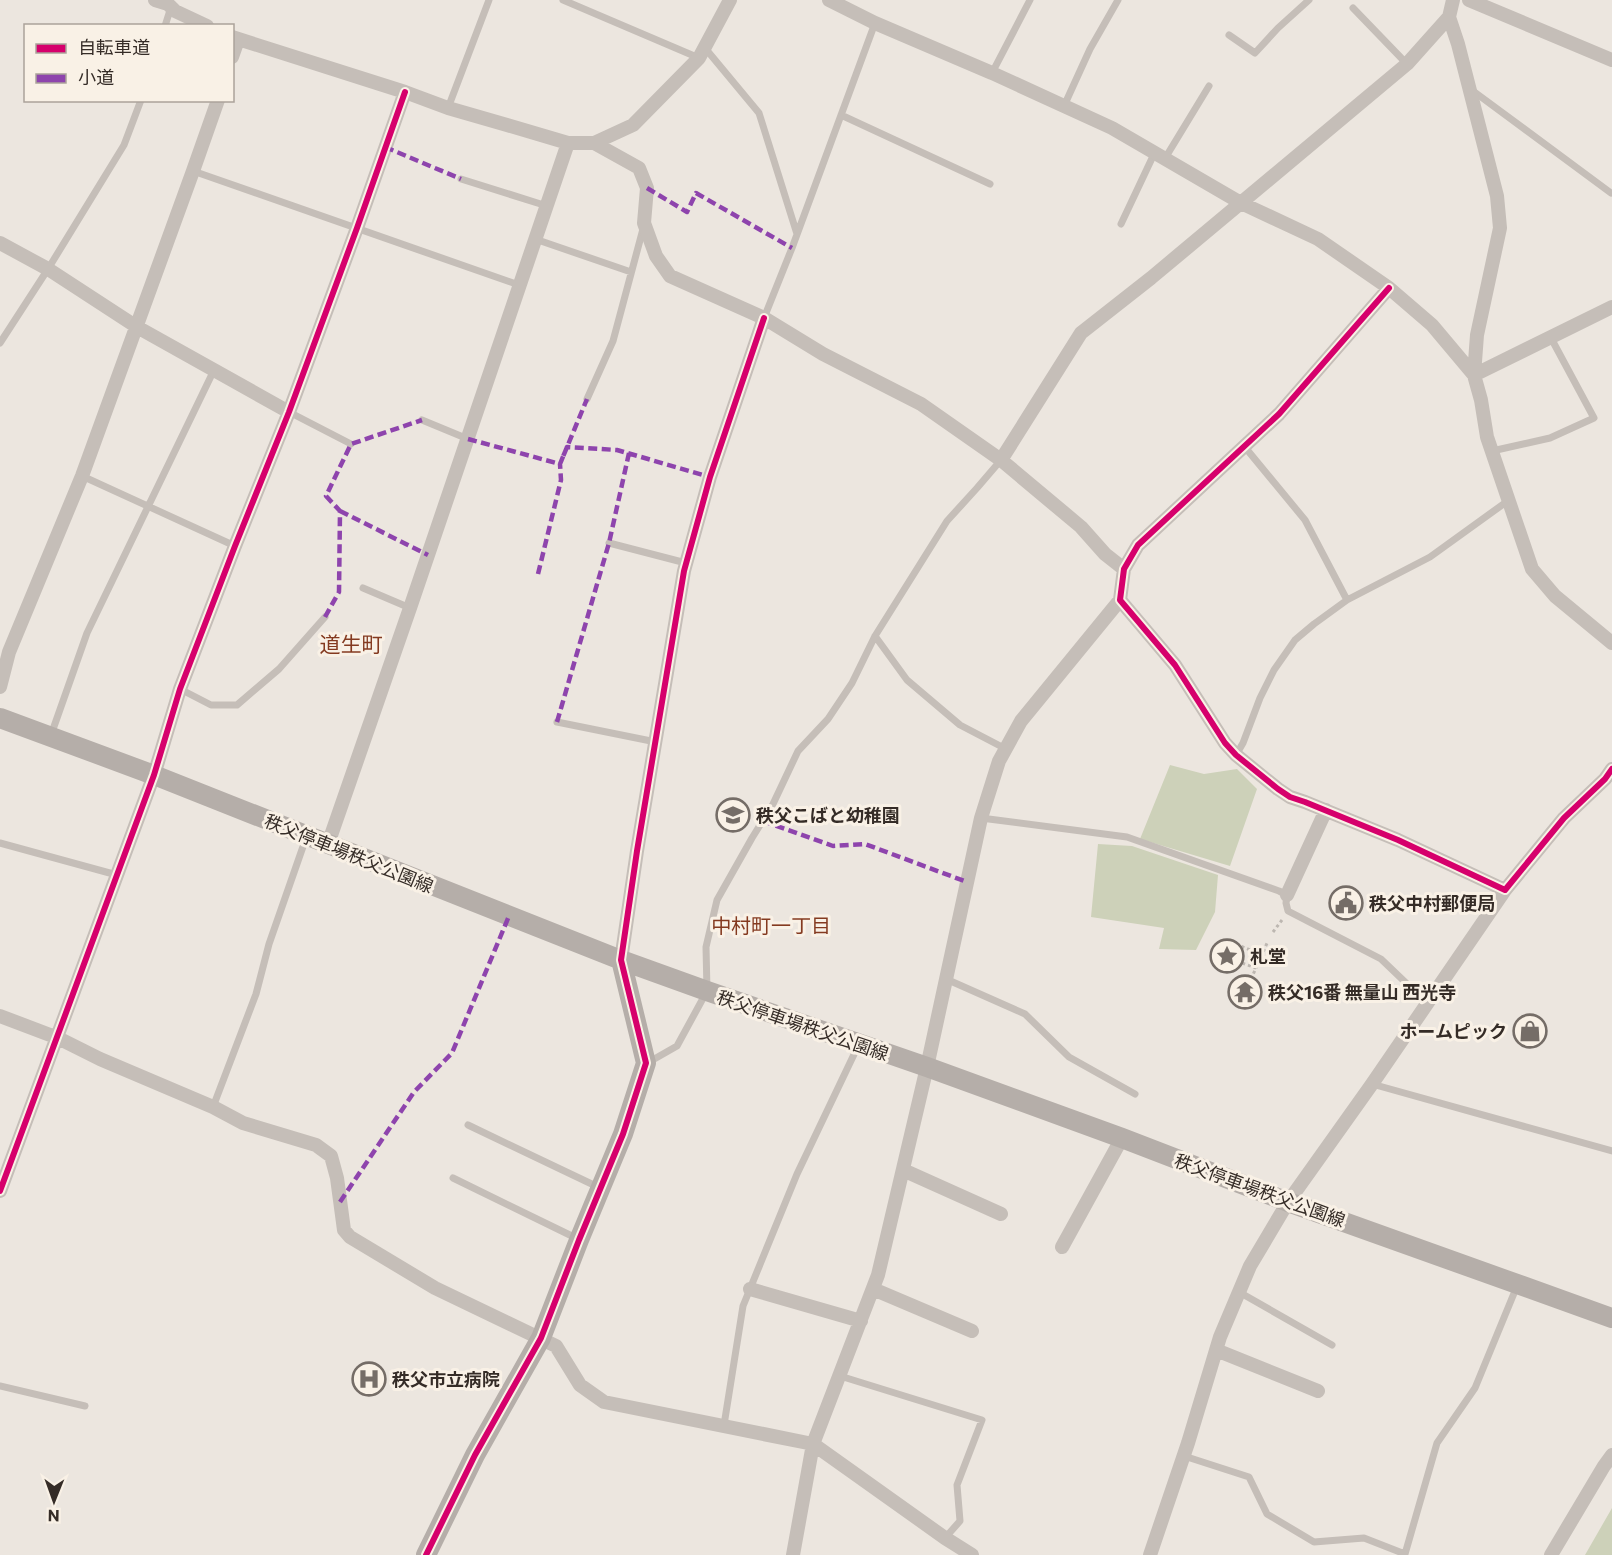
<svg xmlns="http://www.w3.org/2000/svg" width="1612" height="1555" font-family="Commissioner,'Noto Sans JP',sans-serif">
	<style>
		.green { fill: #cdd1b9 }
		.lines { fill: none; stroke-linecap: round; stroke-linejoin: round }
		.path { stroke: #bdb7b1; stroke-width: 3; stroke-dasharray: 3 3; stroke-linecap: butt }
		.lane { stroke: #c5beb8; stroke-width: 7 }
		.street { stroke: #c5beb8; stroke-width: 14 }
		.secondary { stroke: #b5aea9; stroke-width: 20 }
		.quiet { stroke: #8e44ad; stroke-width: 4.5; stroke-dasharray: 9 4.5; stroke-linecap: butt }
		.cycleway-casing { stroke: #f9f1e6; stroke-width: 10 }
		.cycleway { stroke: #d6006c; stroke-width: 6 }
		.labels { text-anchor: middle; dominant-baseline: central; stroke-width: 6; stroke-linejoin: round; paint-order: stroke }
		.poi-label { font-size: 18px; font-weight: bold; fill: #352c27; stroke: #f9f1e6; text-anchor: start }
		.street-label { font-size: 18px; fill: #352c27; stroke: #f9f1e6 }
		.neighbourhood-label { font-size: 20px; fill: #843a20; stroke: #f9f1e6 }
		.quarter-label { font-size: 21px; fill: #843a20; stroke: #f9f1e6 }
	</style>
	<rect width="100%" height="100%" fill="#ece6df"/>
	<path class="green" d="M1170,765L1204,774L1237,769L1257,789L1230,866L1140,839Z
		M1098,844L1132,846L1218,875L1215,912L1196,950L1159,949L1164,928L1091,917Z
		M1612,1508V1555H1585Z"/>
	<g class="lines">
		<path class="path" d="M1273,932L1282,920
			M1236,944L1262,955
			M1231,959L1256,968
			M1251,979L1268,941"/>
		<path class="lane" d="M563,0L699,58
			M1353,8L1407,64
			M165,26L171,7
			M1229,35L1255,53L1278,28L1309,0
			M705,48L759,113L797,234
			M992,73L1030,0
			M1473,91L1611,193
			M1064,106L1090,49L1118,0
			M448,108L489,0
			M841,115L990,184
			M1164,160L1209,86
			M193,171L519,285
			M461,179L547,206
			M1121,224L1154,154
			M535,239L631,272
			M764,318L792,248L875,23
			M0,343L48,269L124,145L141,100
			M587,399L613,341L643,229
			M289,412L351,444
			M422,420L468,439
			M1244,446L1305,520L1347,600
			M1492,451L1550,438L1594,418L1551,338
			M82,476L235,546
			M609,543L686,563
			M363,588L410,608
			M875,636L907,680L960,725L1006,749
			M180,689L211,705H237L279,669L325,617
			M557,722L656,742
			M51,735L87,633L214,370
			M1236,755L1243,743L1260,698L1274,670L1295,640L1314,624L1347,600L1430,557L1509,500
			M981,818L1127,837L1279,891L1287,895L1286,903L1288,911L1381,959L1427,1003
			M0,843L117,875
			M946,979L1025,1014L1069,1057L1135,1094
			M649,1062L677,1046L707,991L706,947L717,900L752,838L773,804L798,751L828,719L852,683L875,636L947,521L977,488L1001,460
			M1372,1084L1612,1151
			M213,1107L256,994L269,944L306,838
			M468,1125L598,1187
			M453,1178L576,1238
			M1239,1292L1332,1345
			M840,1376L982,1420L957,1485L960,1521L945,1538
			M0,1386L85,1406
			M724,1425L743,1306L797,1174L858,1046
			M1184,1456L1249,1477L1267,1514L1314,1542L1364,1538L1405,1554L1437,1443L1475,1388L1517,1286"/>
		<path class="street" d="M155,0L168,4L175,11L207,26
			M829,0L875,23L992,73L1112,128L1241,203L1318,239L1389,288L1432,325L1474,375
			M1453,0L1449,17L1458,44L1497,196L1500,228L1477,335L1474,375L1481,400L1487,437L1532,569L1555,596L1612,643
			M1469,0L1612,60
			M232,37L405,92L448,108L507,125L568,143H594L633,125L699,58L730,0
			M232,57L238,40
			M594,143L639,168L647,188L644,223L656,256L670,276L764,318L823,354L921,404L1001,460L1081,527L1105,554L1124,569
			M0,243L48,269L137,327L289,412
			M1389,288L1279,414L1138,545L1124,569L1120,600L1175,665L1225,743L1236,755L1278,789L1290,797L1305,802L1398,840L1505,890L1564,818L1605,779L1612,769
			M1474,375L1612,307
			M1001,460L1081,333L1151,278L1407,64L1449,17
			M0,687L9,652L82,476L193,171L218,100
			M328,844L410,608L568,143
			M1287,895L1326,810
			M621,960L637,851L684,571L710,477L764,318
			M0,1016L58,1038L100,1059L213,1107L243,1123L316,1145L331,1156L337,1178L344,1230L350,1237L435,1288L556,1346L580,1385L604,1402L813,1444L945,1538L972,1555
			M903,1170L1001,1214
			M0,1191L154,775L180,689L235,546L289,412L357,228L405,92
			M1062,1247L1122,1138
			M750,1289L861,1321
			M873,1289L972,1331
			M1216,1350L1318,1391
			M793,1555L813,1444L878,1275L927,1067L981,818L999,761L1021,721L1120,600
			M1150,1555L1188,1443L1220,1337L1250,1266L1288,1202L1372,1084L1505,890
			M1551,1555L1604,1466L1612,1455"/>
		<path class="secondary" d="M0,718L154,775L621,960L707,991L927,1067L1122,1138L1288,1202L1612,1318
			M426,1555L475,1455L541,1338L579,1240L623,1134L646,1063L621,960"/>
		<path class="quiet" d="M385,147L461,179
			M647,188L687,212L696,193L792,248
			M468,439L560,464L567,447L617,450L710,477
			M340,511L428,555
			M538,574L561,480L560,464L587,399
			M325,617L339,592L340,511L326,496L351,444L422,420
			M557,722L609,543L629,453
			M763,821L833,846L865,844L967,882
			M340,1202L414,1092L452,1053L509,916"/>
		<defs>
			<path id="cycleway" d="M1389,288L1279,414L1138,545L1124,569L1120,600L1175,665L1225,743L1236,755L1278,789L1290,797L1305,802L1398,840L1505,890L1564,818L1605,779L1612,769
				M0,1191L154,775L180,689L235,546L289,412L357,228L405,92
				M426,1555L475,1455L541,1338L579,1240L623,1134L646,1063L621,960L637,851L684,571L710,477L764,318"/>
		</defs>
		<use href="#cycleway" class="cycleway-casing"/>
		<use href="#cycleway" class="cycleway"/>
	</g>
	<defs>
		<symbol id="school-ring" viewBox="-11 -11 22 22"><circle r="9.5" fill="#f9f1e6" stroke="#756d67" stroke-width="1.5"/><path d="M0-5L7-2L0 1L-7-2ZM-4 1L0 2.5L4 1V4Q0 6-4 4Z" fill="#756d67"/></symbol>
		<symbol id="civic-ring" viewBox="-11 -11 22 22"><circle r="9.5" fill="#f9f1e6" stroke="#756d67" stroke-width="1.5"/><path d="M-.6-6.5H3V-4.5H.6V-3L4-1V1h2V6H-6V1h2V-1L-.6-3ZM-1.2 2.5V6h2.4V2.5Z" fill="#756d67"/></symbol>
		<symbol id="sight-ring" viewBox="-11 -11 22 22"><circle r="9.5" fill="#f9f1e6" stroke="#756d67" stroke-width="1.5"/><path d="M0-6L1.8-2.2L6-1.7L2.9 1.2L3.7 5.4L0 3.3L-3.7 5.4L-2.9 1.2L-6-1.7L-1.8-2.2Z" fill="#756d67"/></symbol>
		<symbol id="temple-ring" viewBox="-11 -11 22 22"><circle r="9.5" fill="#f9f1e6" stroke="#756d67" stroke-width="1.5"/><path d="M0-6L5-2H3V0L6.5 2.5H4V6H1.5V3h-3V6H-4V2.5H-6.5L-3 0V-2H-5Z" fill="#756d67"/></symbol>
		<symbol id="shop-ring" viewBox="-11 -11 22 22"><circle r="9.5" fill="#f9f1e6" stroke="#756d67" stroke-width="1.5"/><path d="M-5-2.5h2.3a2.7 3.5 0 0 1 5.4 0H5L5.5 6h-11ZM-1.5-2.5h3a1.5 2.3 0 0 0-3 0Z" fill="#756d67"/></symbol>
		<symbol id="hospital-ring" viewBox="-11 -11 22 22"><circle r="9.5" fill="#f9f1e6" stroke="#756d67" stroke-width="1.5"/><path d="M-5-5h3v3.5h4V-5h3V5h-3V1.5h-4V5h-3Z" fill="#756d67"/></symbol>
	</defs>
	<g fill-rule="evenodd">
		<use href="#school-ring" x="714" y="796" width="38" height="38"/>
		<use href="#civic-ring" x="1327" y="884" width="38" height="38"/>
		<use href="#sight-ring" x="1208" y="937" width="38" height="38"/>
		<use href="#temple-ring" x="1226" y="973" width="38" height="38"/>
		<use href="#shop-ring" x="1511" y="1012" width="38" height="38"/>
		<use href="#hospital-ring" x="350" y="1360" width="38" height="38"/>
	</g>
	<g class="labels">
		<g class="poi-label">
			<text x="756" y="815">秩父こばと幼稚園</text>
			<text x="1369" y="903">秩父中村郵便局</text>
			<text x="1250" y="956">札堂</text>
			<text x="1268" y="992">秩父16番 無量山 西光寺</text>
			<text x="1507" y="1031" text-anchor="end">ホームピック</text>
			<text x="392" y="1379">秩父市立病院</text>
		</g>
		<g class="street-label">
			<text transform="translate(349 853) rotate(22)">秩父停車場秩父公園線</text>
			<text transform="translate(803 1025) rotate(19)">秩父停車場秩父公園線</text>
			<text transform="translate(1260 1190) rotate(20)">秩父停車場秩父公園線</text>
		</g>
		<g class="neighbourhood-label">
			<text x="771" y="925">中村町一丁目</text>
		</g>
		<g class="quarter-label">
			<text x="351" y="643">道生町</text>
		</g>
	</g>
	<rect x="24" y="24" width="210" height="78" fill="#f9f1e6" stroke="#aba29a" stroke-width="1.5"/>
	<rect x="36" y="44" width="30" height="9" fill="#d6006c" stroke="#aba29a" stroke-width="1.5"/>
	<text x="78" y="54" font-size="18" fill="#352c27">自転車道</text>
	<rect x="36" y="74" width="30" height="9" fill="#8e44ad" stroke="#aba29a" stroke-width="1.5"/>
	<text x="78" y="84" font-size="18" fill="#352c27">小道</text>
	<g transform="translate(54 1501) rotate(181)" stroke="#f9f1e6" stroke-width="4.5" paint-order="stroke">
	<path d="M0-4.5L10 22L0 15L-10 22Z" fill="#352c27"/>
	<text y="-9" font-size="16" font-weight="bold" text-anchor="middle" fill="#352c27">N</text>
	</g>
</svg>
